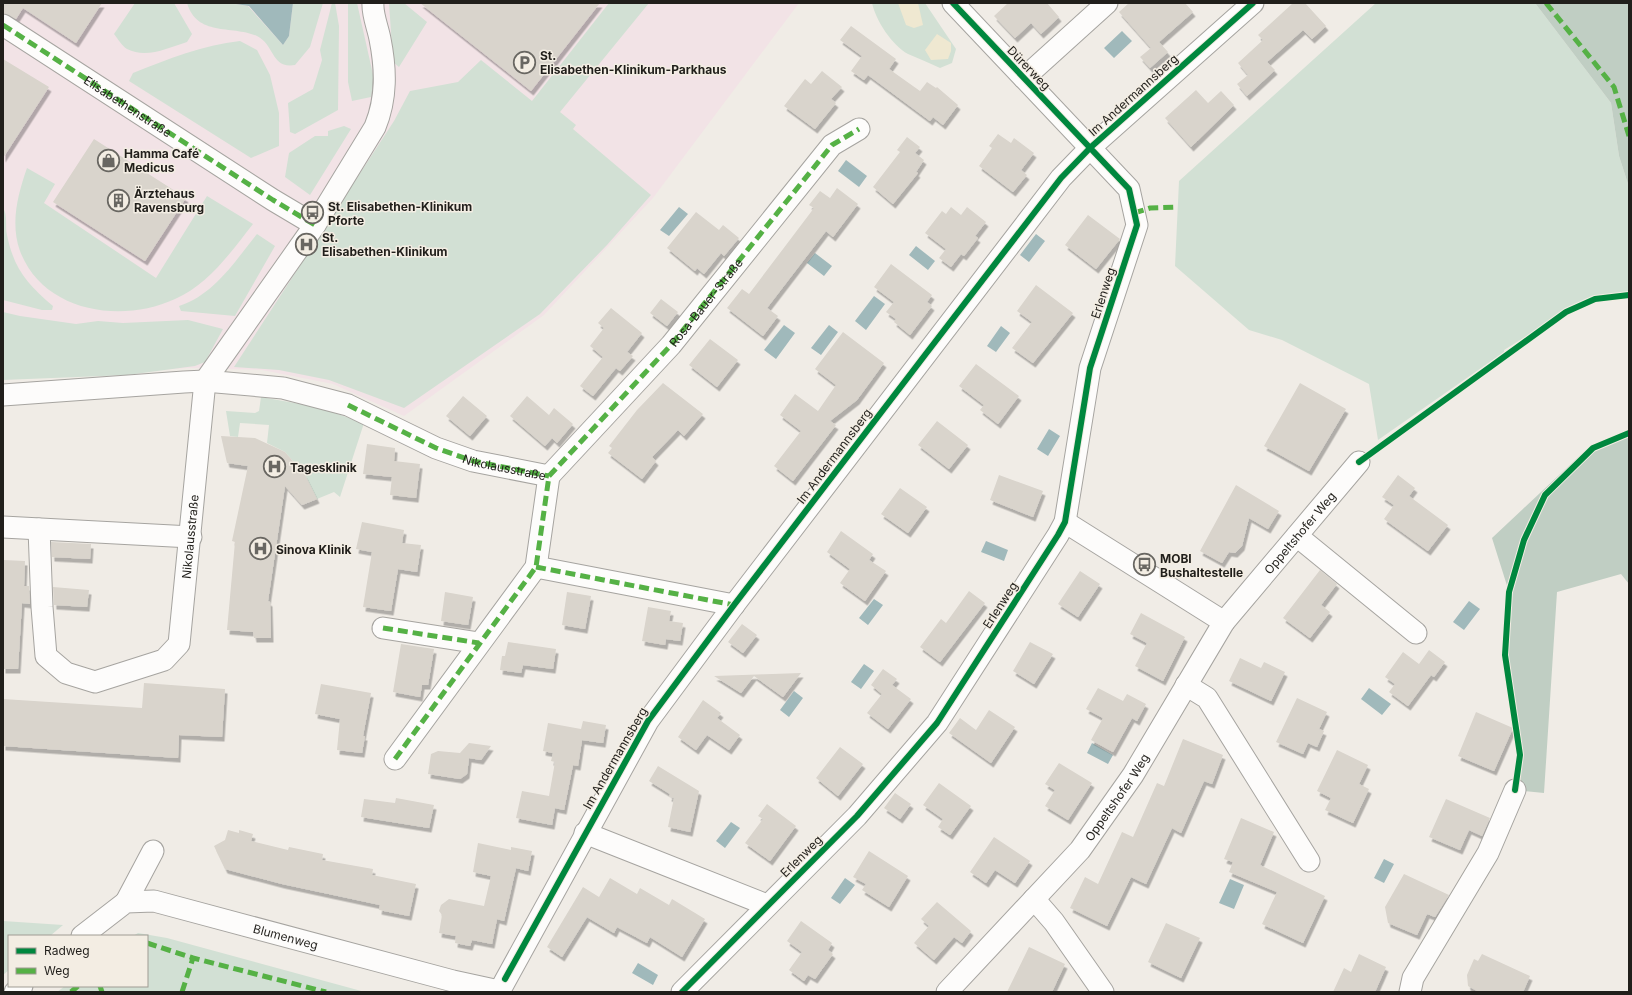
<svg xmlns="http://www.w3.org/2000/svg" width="1632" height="995" font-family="Inter,sans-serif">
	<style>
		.medical { fill: #f2e3e6 }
		.green { fill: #d2e0d4 }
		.forest { fill: #c0cec3 }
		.sand { fill: #efe8d1 }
		.water { fill: #a0b9bb }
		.building { fill: #d9d4cc; filter: url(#shadow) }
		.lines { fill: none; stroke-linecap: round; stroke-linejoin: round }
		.minor-casing { stroke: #a6a4a0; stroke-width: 23 }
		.minor { stroke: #fdfcfb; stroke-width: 21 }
		.quiet { stroke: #55b145; stroke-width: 5; stroke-dasharray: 10 5; stroke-linecap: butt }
		.cycleway-casing { stroke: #f3ede3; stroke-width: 8 }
		.cycleway { stroke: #00873e; stroke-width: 6 }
		.labels { text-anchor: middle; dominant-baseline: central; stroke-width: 3; stroke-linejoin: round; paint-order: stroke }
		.poi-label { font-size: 12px; font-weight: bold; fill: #211f1b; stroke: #f3ede3; text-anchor: start }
		.street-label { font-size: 12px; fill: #211f1b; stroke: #f3ede3 }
	</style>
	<defs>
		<filter id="shadow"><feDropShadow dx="2.5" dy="4.5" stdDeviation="0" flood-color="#0004"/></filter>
	</defs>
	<rect width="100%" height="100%" fill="#f0ece6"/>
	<path class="medical" d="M3,3H799L653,198L544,315L404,416L333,384L262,370L189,368L3,380Z"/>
	<path class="green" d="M135,3H174L192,34L187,42C168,48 146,59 127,49C122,46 118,39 114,34Z
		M187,3H229L248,6L283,45L289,36L293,3H323L310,47L295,65C271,69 275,45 257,36C232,25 197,37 187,3Z
		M332,3H335L339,26L338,110L295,134L290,132L288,103L313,89L322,60L320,50Z
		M348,3H357L374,79L371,97L352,101L348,82Z
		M389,3H404L427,22L399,67L393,62Z
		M609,3H649L560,112L576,125L573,129L651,195L607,245L540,314L404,408L329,380L279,370L234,367L394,121L410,91L458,82L481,60L532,101Z
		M872,3H925L956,49L952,63L940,68C930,63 919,59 908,54C892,45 876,21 872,3Z
		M1376,3H1535L1611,103L1619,156L1629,187V296L1585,300L1504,350V352L1378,440L1369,384L1282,340L1249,330L1175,266L1179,181Z
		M240,41L257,50L270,75L279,113V146L251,158L129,81L133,73C168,59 203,45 240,41Z
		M344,126L351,129L310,195L285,177L289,153L315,136H328V131Z
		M27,168L55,184L44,203L156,278L207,196L253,224C230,253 209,284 175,299C121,324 43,312 20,251C10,223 18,194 27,168Z
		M3,208C8,215 5,227 7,235C14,269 27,284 53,306L52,310H42L3,300Z
		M257,234L275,246L235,316L181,311L179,306C214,295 235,261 257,234Z
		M3,312L20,316L76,324L98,321L123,323L188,320L223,329L205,362L195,366L127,375L3,380Z
		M261,397L317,407L364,423L340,497L334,492L317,499L305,475L285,452L267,443L269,425L240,423L238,437L230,436L226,411L255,413L259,411Z
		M3,921L63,925L50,936H9V970L3,975Z
		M138,933L167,938L365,992H57L65,986H147V936H133Z"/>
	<path class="forest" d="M1535,3H1629V187L1619,156L1611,103Z
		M1629,430V584L1621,574L1557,592L1544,793L1515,790L1520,755L1505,655L1509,592L1492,538L1589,447Z"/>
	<path class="sand" d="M898,3H918L923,25L914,28L906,25Z
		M937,34L951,43V51L948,59L931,60L925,50Z"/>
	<path class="water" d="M229,3H293L289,36L283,45L249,6Z
		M1122,31L1132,41L1114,58L1104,48Z
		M846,160L867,176L859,187L838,171Z
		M679,207L688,214L669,236L660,230Z
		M1036,234L1045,241L1029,262L1020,255Z
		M916,246L935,261L928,270L909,255Z
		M815,253L832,266L824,276L807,263Z
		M874,296L885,304L866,330L855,321Z
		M784,325L795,333L776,359L764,350Z
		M829,325L838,332L821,355L811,348Z
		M1001,326L1010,333L996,352L987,346Z
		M1049,429L1060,436L1048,456L1037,449Z
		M986,541L1008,550L1004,561L981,552Z
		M874,599L883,605L868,625L859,618Z
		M1469,601L1480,609L1464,630L1453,622Z
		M864,664L874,671L861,689L851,682Z
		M1369,688L1391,704L1382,715L1361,699Z
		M794,691L803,698L789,717L780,710Z
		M1092,743L1113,755L1108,764L1087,753Z
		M731,822L740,828L725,848L716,841Z
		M1384,859L1394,864L1384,883L1374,878Z
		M845,878L855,885L840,904L831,898Z
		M1230,879L1244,885L1234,909L1219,903Z
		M638,963L658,975L653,985L632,973Z"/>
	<path class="building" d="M3,3H102L76,43L23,8L16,19L3,13Z
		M420,3H600L531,91Z
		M1008,3H1047L1059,17L1041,34L1031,23L1015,38L994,16Z
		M1129,3H1185L1193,12L1159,42L1168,52L1150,68L1140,57L1151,48L1119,12Z
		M1293,3H1305L1326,26L1312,39L1303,30L1267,62L1275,70L1247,96L1237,84L1248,75L1238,63L1263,40L1258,35Z
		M851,26L896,59L889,69L920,91L927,82L936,88L937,87L958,105L943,125L933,117L930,121L868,75L864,80L851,71L862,56L840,40Z
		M3,59L49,87L3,158Z
		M822,71L842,87L831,99L836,103L815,129L784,106L805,79L811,84Z
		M1196,90L1208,103L1221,91L1234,105L1191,147L1165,118Z
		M998,134L1011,143L1014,138L1034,153L1021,170L1027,175L1013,192L979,166L992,148L989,146Z
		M907,137L920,147L915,153L924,160L916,172L918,173L893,204L873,187L900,152L897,150Z
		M94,139L186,198L145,261L53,202Z
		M837,188L858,204L833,237L826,231L767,308L778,316L763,336L727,308L742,289L749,294L814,208L809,205L820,191L830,198Z
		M951,207L961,215L967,207L986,222L975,236L978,238L964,256L961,254L951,267L939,258L946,249L925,233L942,211L946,214Z
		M696,212L719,230L723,225L739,238L724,256L721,253L704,274L697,268L695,271L667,248Z
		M1088,215L1120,239L1096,269L1065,245Z
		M891,264L932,295L927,302L932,306L910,335L894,322L896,319L886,312L894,302L874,287Z
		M1036,285L1073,313L1033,363L1012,348L1032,322L1017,311Z
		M661,299L678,312L667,326L650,313Z
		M611,308L642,333L627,352L633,356L620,371L616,368L593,396L580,386L603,357L590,346L604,328L598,323Z
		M843,332L884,363L857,400L830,421L836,425L793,481L774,466L801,431L780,415L795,394L818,411L836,385L815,369Z
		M710,339L738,360L717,387L689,365Z
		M976,364L1019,396L998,424L980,410L984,405L959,386Z
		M663,383L703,414L684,436L678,430L652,457L656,461L642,479L608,453L612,448L609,446L637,410Z
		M1300,383L1346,409L1309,471L1264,446Z
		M463,396L487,416L470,436L446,416Z
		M527,396L549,415L554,408L573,424L557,443L552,438L545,446L510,416Z
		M937,421L968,445L949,469L918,445Z
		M221,436L255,438L285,452L305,475L317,499L302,505L285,486L268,601L270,602L271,638H254L253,632L227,630L235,542L232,541L248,466L227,463Z
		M367,444L395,448L394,461L420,464L416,498L390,495L392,477L363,474Z
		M999,475L1043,491L1033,517L990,500Z
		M1398,475L1415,488L1409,496L1448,525L1428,551L1384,519L1394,505L1382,497Z
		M1236,485L1279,511L1268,529L1249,518L1242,546L1235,553L1229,552L1222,563L1200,551Z
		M900,488L927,507L908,533L881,514Z
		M362,522L404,530L402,543L421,545L417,572L398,569L391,611L363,607L372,552L356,549Z
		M841,531L873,554L869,560L886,571L865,601L840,583L850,569L827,552Z
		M51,542L91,544L90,559L52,557Z
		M3,560L25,561L24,586H29L30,604L22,603L18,669H3Z
		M1320,570L1337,584L1321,605L1330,612L1310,638L1283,618Z
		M1080,571L1100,584L1078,617L1058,604Z
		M53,587L89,590L87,607L54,605Z
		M969,591L985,603L940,662L920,647L941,619L946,623Z
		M445,592L473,597L468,625L441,621Z
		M567,592L591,596L585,629L562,625Z
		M648,607L671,611L669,621L683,623L680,641L666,639L665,645L642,641Z
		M1141,613L1185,637L1163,681L1135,666L1147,643L1130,634Z
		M742,624L757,635L743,653L728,642Z
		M508,642L556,649L553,669L523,665L521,673L500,670L502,656H505Z
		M1030,642L1053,654L1034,684L1013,671Z
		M401,644L434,649L428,685H422L420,697L393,692Z
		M1429,650L1445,662L1434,677L1431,675L1408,706L1389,692L1395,684L1385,677L1403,652L1419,664Z
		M1240,658L1261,668L1264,662L1285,672L1271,701L1229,681Z
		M883,669L897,679L892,685L911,699L888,729L867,713L882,694L871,685Z
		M801,673L783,697L754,676L741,693L714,676Z
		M144,683L225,689L222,737L179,735L178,758L3,746V699L142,708Z
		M321,684L371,693L363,736H365L362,753L337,750L340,719L315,714Z
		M1098,688L1123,701L1127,694L1146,704L1137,721L1132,718L1113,752L1091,740L1103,718L1086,709Z
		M1297,698L1327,712L1319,729L1324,731L1317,747L1308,743L1303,754L1276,742Z
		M703,700L721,713L717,718L740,735L729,750L707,735L696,750L678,737Z
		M989,710L1015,727L991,763L949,733L960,718L976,730Z
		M1476,712L1513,728L1494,771L1458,756Z
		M583,721L606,725L603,743L582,740L578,766L573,765L564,810L555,808L552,825L516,818L522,791L549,796L555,762L551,761L553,753L543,751L548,723L581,729Z
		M1183,739L1223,755L1212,784L1204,781L1181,833L1172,828L1146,884L1131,877L1107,926L1070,908L1085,877L1098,884L1122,832L1133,837L1157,783L1164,786Z
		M469,743L491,746L481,760L469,758L467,774L460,779L428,774L431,754L438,751L460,753Z
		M840,747L863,764L838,796L816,778Z
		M1337,750L1368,765L1359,784L1369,789L1353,823L1325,810L1331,798L1317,791Z
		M1059,763L1092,783L1068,820L1045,806L1055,790L1045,784Z
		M658,766L699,791L690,832L668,827L674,798L669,797L670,794L649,781Z
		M939,783L971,806L950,835L938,827L943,819L923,805Z
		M895,793L911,804L900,819L884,808Z
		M396,798L434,805L429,828L361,817L364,799L395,803Z
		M1446,799L1490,818L1482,836L1469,830L1460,850L1429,837Z
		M767,804L796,826L770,861L745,843L763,819L758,816Z
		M1241,818L1274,832L1260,865L1325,896L1303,943L1262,924L1277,892L1229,872L1233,862L1224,859Z
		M228,830L239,833V830L253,834L251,841L288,850L289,847L323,854L322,860L373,869L372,875L416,884L409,916L379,910L380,905L282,884L225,869L214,846L225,840Z
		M994,837L1030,861L1015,883L995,870L986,883L970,872Z
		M478,843L511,850V847L532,851L528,871L516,868L504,921L497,919L492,944L472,940L470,946L455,943L456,936L439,933L442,915L439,911L441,905L449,899L484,906L491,876L473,872Z
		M869,851L908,876L889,907L862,890L866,884L853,877Z
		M1404,874L1449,895L1435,917L1427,914L1417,935L1388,923L1385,907Z
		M610,878L637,894L640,888L669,905L672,899L705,919L682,957L650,937L647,943L617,927L614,933L587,917L562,957L547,947L583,887L599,897Z
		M937,902L971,931L962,943L954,937L934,960L914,943L929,926L921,919Z
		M801,921L832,943L828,950L833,954L815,979L808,975L804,981L789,970L802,952L787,941Z
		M1166,923L1200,938L1181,978L1148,962Z
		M1029,947L1065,964L1052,992H1007Z
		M1359,954L1386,967L1375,992H1333L1344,968L1351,972Z
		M1482,954L1530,976L1523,992H1479L1468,986L1467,975L1474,959L1478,961Z"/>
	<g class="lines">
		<defs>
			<g id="minor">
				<path id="s1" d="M3,25L273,200L315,225"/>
				<path d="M1024,78L1107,3"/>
				<path id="s2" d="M3,395L184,382L205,381L283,388L348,405L436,448L473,461L549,476"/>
				<path d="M549,476L671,345L832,145L859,129"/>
				<path d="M3,527L191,537"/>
				<path id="s3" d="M39,529L42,607L46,656L66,673L95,682L164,660L179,644L205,381L315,225L375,127C387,98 386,69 380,39C378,28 372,14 373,3"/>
				<path d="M1297,536L1416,633"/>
				<path d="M536,567L734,605"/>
				<path id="s4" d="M1224,622L1359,462"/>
				<path d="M383,628L479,643"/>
				<path d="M1186,685L1207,698L1309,861"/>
				<path d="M395,759L536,567L549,476"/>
				<path d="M585,833L767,905"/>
				<path d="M1034,899L1054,922L1103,992"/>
				<path d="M126,902L153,851"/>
				<path id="s5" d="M82,936L126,902L154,901L453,981L499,991"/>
				<path d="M15,992L22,986"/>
				<path d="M499,992L648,721L734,605L1061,178L1091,147L1253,3"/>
				<path d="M682,992L857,816L937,723L1058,535L1065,522L1090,368L1137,225L1129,189L953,3"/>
				<path id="s6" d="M947,992L1080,850L1133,775L1224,622L1065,522"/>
				<path d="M1410,992L1413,978L1488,853L1515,790"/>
			</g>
		</defs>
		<use href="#minor" class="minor-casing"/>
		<use href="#minor" class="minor"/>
		<g class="quiet">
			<path d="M1546,3L1614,87L1629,136"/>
			<path d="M3,25L273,200L315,225"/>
			<path d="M1134,213L1150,208L1178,207"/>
			<path d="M348,405L436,448L473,461L549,476"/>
			<path id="s7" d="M549,476L671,345L832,145L859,129"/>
			<path d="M536,567L734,605"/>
			<path d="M383,628L479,643"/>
			<path d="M395,759L536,567L549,476"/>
			<path d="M147,943L193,958L326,992"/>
			<path d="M100,986L102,992"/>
			<path d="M71,992L78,986"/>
			<path d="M182,992L193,958"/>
		</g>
		<defs>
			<path id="cycleway" d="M1359,462L1566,312L1595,299L1629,295
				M1515,790L1520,755L1505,655L1509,592L1524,540L1545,495L1593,448L1629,433
				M505,979L648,721L734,605L925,355L1061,178L1091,147L1253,3
				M682,992L857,816L937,723L1058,535L1065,522L1090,368L1137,225L1129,189L953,3"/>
		</defs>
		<use href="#cycleway" class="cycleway-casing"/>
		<use href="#cycleway" class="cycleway"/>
	</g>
	<defs>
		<symbol id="parking-ring" viewBox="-11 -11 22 22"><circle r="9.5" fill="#f3ede3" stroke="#696762" stroke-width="1.5"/><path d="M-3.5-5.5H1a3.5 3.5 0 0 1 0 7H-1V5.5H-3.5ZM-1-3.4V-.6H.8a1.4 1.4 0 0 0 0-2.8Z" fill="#696762"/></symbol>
		<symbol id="shop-ring" viewBox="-11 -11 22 22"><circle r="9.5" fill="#f3ede3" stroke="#696762" stroke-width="1.5"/><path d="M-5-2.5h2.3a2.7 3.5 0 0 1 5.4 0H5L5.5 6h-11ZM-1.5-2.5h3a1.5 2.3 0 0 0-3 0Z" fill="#696762"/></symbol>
		<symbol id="building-ring" viewBox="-11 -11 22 22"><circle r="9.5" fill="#f3ede3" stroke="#696762" stroke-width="1.5"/><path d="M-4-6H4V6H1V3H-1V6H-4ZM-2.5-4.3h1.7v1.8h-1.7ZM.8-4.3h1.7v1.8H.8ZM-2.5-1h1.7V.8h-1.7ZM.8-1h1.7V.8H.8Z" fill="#696762"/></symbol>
		<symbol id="bus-ring" viewBox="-11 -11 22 22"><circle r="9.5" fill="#f3ede3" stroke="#696762" stroke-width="1.5"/><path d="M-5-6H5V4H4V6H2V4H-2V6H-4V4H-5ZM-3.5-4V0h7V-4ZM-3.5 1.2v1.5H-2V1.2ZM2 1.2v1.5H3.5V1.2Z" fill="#696762"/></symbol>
		<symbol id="hospital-ring" viewBox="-11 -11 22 22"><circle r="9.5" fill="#f3ede3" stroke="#696762" stroke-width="1.5"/><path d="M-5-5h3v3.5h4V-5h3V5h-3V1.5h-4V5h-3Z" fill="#696762"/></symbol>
	</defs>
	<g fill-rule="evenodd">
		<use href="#parking-ring" x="512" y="50" width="25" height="25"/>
		<use href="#shop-ring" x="96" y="148" width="25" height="25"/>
		<use href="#building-ring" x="106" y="188" width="25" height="25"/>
		<use href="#bus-ring" x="300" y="200" width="25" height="25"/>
		<use href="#hospital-ring" x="294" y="232" width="25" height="25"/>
		<use href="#hospital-ring" x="262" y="454" width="25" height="25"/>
		<use href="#hospital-ring" x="248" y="536" width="25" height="25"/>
		<use href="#bus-ring" x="1132" y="552" width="25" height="25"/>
	</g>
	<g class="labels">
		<g class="poi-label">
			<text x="540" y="55">St.<tspan x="540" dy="14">Elisabethen-Klinikum-Parkhaus</tspan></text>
			<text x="124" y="153">Hamma Café<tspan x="124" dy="14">Medicus</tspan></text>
			<text x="134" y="193">Ärztehaus<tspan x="134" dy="14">Ravensburg</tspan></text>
			<text x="328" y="206">St. Elisabethen-Klinikum<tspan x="328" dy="14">Pforte</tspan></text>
			<text x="322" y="237">St.<tspan x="322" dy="14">Elisabethen-Klinikum</tspan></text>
			<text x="290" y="467">Tagesklinik</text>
			<text x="276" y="549">Sinova Klinik</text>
			<text x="1160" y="558">MOBI<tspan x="1160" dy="14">Bushaltestelle</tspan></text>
		</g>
		<g class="street-label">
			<text transform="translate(1029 68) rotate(46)">Dürerweg</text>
			<text transform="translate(1133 95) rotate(-42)">Im Andermannsberg</text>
			<text stroke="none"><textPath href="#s1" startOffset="149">Elisabethenstraße</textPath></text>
			<text transform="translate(1103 293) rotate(-72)">Erlenweg</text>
			<text stroke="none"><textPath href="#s7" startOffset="234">Rosa-Bauer-Straße</textPath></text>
			<text transform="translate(834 456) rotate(-53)">Im Andermannsberg</text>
			<text stroke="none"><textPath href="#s2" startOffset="517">Nikolausstraße</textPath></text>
			<text stroke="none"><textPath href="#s4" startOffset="117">Oppeltshofer Weg</textPath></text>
			<text stroke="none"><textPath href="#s3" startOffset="386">Nikolausstraße</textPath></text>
			<text transform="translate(1000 605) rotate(-57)">Erlenweg</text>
			<text transform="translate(615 758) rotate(-60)">Im Andermannsberg</text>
			<text stroke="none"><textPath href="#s6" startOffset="259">Oppeltshofer Weg</textPath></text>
			<text transform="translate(801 856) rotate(-45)">Erlenweg</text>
			<text stroke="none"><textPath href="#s5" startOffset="220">Blumenweg</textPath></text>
		</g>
	</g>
	<rect width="1632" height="995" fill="none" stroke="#211f1b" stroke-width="8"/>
	<rect x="8" y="935" width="140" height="52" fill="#f3ede3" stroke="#9f9b93"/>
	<rect x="16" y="948" width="20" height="6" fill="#00873e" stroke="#9f9b93"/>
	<text x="44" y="955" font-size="12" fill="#211f1b">Radweg</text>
	<rect x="16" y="968" width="20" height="6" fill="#55b145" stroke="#9f9b93"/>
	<text x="44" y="975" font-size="12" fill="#211f1b">Weg</text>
</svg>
